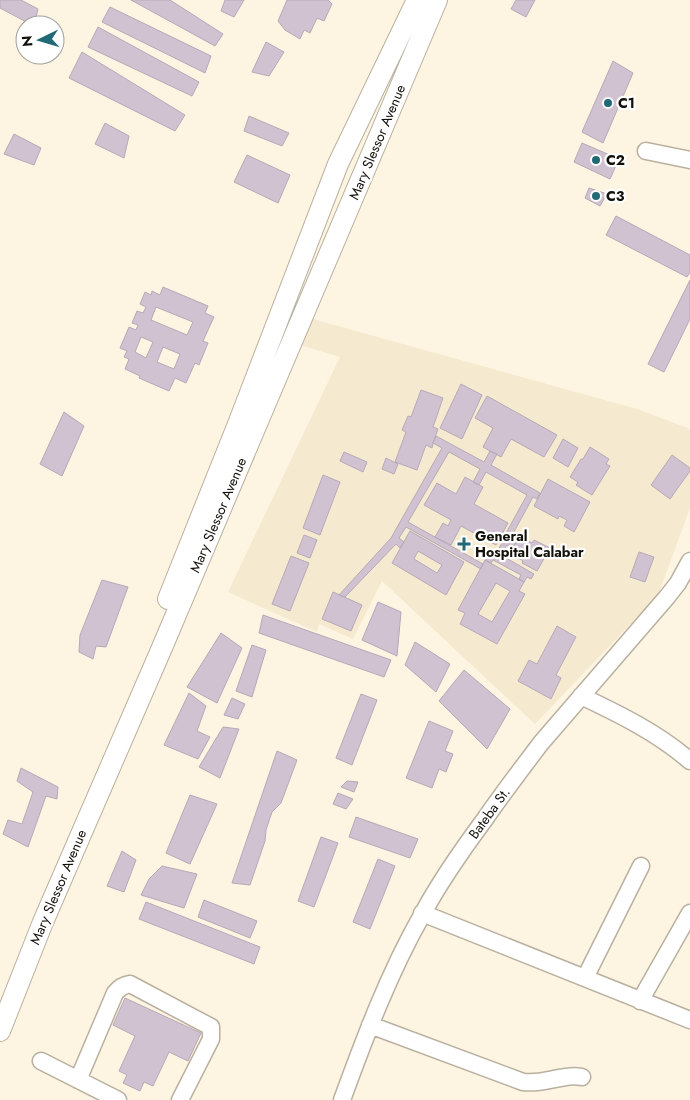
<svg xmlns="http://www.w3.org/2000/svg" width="690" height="1100" font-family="Jost,sans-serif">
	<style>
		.built { fill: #f5e9cf }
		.building { fill: #d0c2d1; stroke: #b7a9b8; fill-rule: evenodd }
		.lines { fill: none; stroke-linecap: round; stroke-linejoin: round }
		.minor-casing { stroke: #b9b09f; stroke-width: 19 }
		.major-casing { stroke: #b9b09f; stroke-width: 22 }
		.minor { stroke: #fff; stroke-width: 16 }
		.major { stroke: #fff; stroke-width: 20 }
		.poi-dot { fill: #206975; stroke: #fff; stroke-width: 2 }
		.labels { text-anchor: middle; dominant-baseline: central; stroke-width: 4.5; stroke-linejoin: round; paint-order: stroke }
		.poi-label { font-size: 14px; font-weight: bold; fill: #13100a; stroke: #fff; text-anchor: start }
		.street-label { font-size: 14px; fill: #13100a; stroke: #fff }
	</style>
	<rect width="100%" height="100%" fill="#fdf4e1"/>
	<path class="built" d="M309,318L637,409L690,429V508L658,595L535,724L382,581L353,639L319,624L317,632L228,592L340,357L300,345Z"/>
	<path class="building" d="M0,0H21L38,9L34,25H32L0,8Z
		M131,0H170L223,34L215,46Z
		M225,0H244L234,17L221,11Z
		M287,0H328L332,4L324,21L317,18L310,33L304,30L300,39L285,30L278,21Z
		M516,0H535L526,17L511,9Z
		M110,7L211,56L205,73L102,22Z
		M98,27L199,82L192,96L88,47Z
		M266,42L284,52L269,76L252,72Z
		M82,52L185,115L175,131L69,78Z
		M613,61L633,73L603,143L582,132Z
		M249,116L289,133L282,146L244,131Z
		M105,123L129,136L124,158L95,144Z
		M14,134L41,148L34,165L4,154Z
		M582,143L619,159L610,179L574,162Z
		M247,155L290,175L278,203L234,182Z
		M589,188L607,194L600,206L585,198Z
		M616,216L690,255V272L687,277L606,235Z
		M690,280V319L664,372L648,364Z
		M163,287L208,306L205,313L214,317L203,341L208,343L199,365L195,363L186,383L175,378L169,391L139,378L140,376L125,369L129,359L124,357L127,351L120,348L129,327L136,330L138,325L132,323L137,311L143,313L146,307L140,304L145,292L151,295L152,291L160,295ZM156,307L193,322L187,335L151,320ZM141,337L153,342L146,358L135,352ZM163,347L180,354L174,369L157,362Z
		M461,384L482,395L462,439L440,428Z
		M421,390L443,398L433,427L438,429L433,443L432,448L426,445L417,470L395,462L406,432L402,430L408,416L411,417Z
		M487,396L557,435L544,457L511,439L501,457L483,447L493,428L475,418Z
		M64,412L84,426L62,476L40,464Z
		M436,436L484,462L490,451L497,454L491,465L540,493L537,499L533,497L510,539L516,542L513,548L507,545L501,555L534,574L531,579L527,577L524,582L519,579L521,575L493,560L491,563L485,560L490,551L496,554L504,539L500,537L503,532L506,533L527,495L486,472L479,485L473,482L480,469L449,452L408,522L483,564L481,569L406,527L399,538L404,542L400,548L396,544L345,597L339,595L391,538L442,448L433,443Z
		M563,439L578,448L568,467L553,458Z
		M590,447L609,459L606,464L610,466L592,495L576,485L578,482L570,477L581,459H583Z
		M344,452L367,462L363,472L340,461Z
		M672,455L690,468V471L670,499L651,485Z
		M386,458L398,464L394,474L382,469Z
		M323,475L340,482L320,535L303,528Z
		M465,477L483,487L474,504L508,523L496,545L461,526L451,545L435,537L443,523L448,526L451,520L424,505L437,483L456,494Z
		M548,479L590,502L574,532L564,526L567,520L559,516L558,519L534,506Z
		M410,531L464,562L446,595L392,563ZM418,551L442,565L437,573L414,559Z
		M304,535L317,540L310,558L297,553Z
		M519,536L532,543L534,540L550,548L537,571L522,563L523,561L510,553Z
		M639,552L654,557L645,582L630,577Z
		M291,556L309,563L290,611L272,604Z
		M485,560L524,582L519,591L525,594L497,644L460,624L465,613L458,610ZM496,583L510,591L492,622L478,614Z
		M102,580L128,587L106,647L96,646L93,659L79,652L80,635Z
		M333,592L362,605L351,631L322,619Z
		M378,602L401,612L397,656L362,640Z
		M263,615L391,660L384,677L259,633Z
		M557,626L576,637L556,675L561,678L551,699L518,681L529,660L537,664Z
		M221,633L242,648L217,703L187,687Z
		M415,642L450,664L436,692L405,665Z
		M252,645L266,650L252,697L236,691Z
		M464,670L510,709L487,749L439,701Z
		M189,693L206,706L197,731L210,737L198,759L164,745Z
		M361,694L377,700L352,765L336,758Z
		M232,698L245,704L238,719L224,715Z
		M429,721L453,731L445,751L453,754L446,772L439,769L432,788L406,778Z
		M223,727L239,729L220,778L199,767Z
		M277,751L297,760L281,803L272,812L266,830L265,841L250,885L232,883Z
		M21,768L58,787L57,799L46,796L28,847L3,834L8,820L22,824L33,792L17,781Z
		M347,781L358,782L354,792L341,787Z
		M338,793L353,799L346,809L333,804Z
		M190,795L217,804L190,864L166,853Z
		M356,817L418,839L410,858L349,837Z
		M321,837L338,843L314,907L298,901Z
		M122,851L136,860L124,892L107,886Z
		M378,859L395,866L370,929L353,922Z
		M162,866L197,874L184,908L141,895L149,879Z
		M204,900L257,921L250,938L198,917Z
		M146,902L260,947L254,964L139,919Z
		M125,998L201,1033L188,1061L169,1052L153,1086L144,1082L140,1091L123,1083L127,1075L119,1071L135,1036L113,1025Z"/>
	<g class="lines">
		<defs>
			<path id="minor" d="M646,151L690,160
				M581,696C619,714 658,733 690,761
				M422,913L690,1020
				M585,978L641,866
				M640,1001L690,913
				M370,1025L523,1082C540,1084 550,1079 566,1077C571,1076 577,1076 582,1077
				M41,1061L118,1100
				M78,1080L115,993C119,988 123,985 130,984L211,1027V1039L180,1100
				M342,1100C365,1037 389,973 422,915C440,881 462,850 485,819C503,793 522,768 541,743L667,597L678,583L690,561"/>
			<path id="major" d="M168,599L238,424L338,164L417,0
				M0,1031L43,922L161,650L437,0"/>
		</defs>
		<use href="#minor" class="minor-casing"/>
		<use href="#major" class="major-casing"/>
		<use href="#minor" class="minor"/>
		<use href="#major" class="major"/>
	</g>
	<g class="poi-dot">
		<circle cx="608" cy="103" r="5"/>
		<circle cx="596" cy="160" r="5"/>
		<circle cx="596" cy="196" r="5"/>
		<path d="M461.5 536.5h5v5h5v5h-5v5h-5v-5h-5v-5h5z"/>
	</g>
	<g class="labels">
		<g class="poi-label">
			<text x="618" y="103">C1</text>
			<text x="606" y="160">C2</text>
			<text x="606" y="196">C3</text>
			<text x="475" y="536">General<tspan x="475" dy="16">Hospital Calabar</tspan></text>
		</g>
		<g class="street-label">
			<text transform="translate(377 142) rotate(-67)">Mary Slessor Avenue</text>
			<text transform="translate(218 515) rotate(-67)">Mary Slessor Avenue</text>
			<text transform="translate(489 813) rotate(-54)">Bateba St.</text>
			<text transform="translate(58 887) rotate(-67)">Mary Slessor Avenue</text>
		</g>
	</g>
	<g transform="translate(40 40) rotate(265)"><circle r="24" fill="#ffffff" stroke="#a19f9d"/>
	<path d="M0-4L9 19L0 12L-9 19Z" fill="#206975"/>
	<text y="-8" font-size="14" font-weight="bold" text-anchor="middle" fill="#13100a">N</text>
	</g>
</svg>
